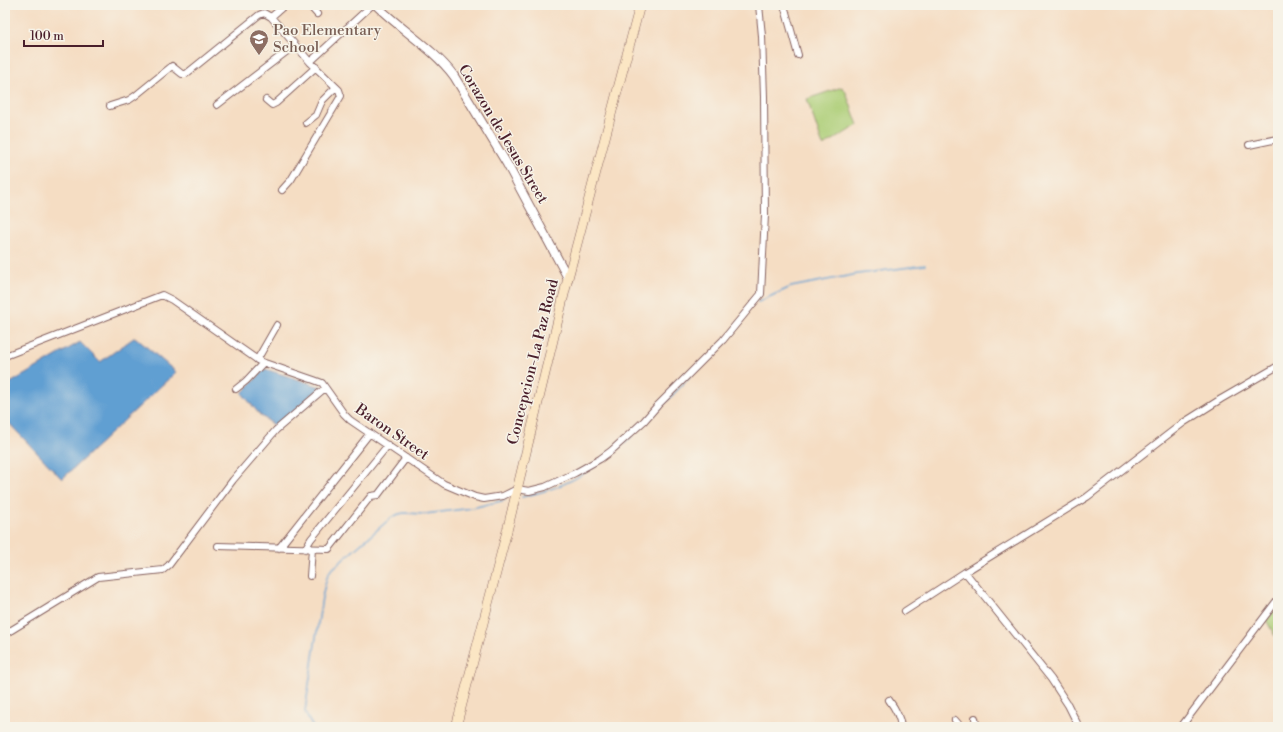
<svg xmlns="http://www.w3.org/2000/svg" width="1283" height="732" font-family="'Libre Bodoni',serif">
	<style>
		.green { fill: #abcd75; stroke: #7a7650 }
		.water { fill: #609fd2; stroke: #555f7e }
		.lines { fill: none; stroke-linecap: round; stroke-linejoin: round }
		.stream { stroke: #609fd2; stroke-width: 1.5 }
		.minor-casing { stroke: #866260; stroke-width: 8 }
		.tertiary-casing { stroke: #866260; stroke-width: 10 }
		.secondary-casing { stroke: #866260; stroke-width: 10 }
		.minor { stroke: #fff; stroke-width: 6 }
		.tertiary { stroke: #fff; stroke-width: 8 }
		.secondary { stroke: #fbe6c4; stroke-width: 9 }
		.labels { text-anchor: middle; dominant-baseline: central; stroke-width: 3; stroke-linejoin: round; paint-order: stroke }
		.education-label { font-size: 15px; fill: #785e54; stroke: #f7f3e8; text-anchor: start }
		.street-label { font-size: 15px; fill: #4a1f2b; stroke: #f7f3e8 }
	</style>
	<rect width="100%" height="100%" fill="#f7f3e8"/>
	<filter id="ink" filterUnits="userSpaceOnUse"><feTurbulence type="fractalNoise" baseFrequency=".025" numOctaves="2"/><feDisplacementMap in="SourceGraphic" scale="8" xChannelSelector="R" yChannelSelector="G"/><feConvolveMatrix kernelMatrix="1 2 1 2 8 2 1 2 1" color-interpolation-filters="sRGB"/></filter>
	<filter id="wash" filterUnits="userSpaceOnUse"><feTurbulence type="fractalNoise" baseFrequency=".012" numOctaves="4" result="noise"/><feDisplacementMap in="SourceGraphic" scale="16" xChannelSelector="R" yChannelSelector="G"/><feGaussianBlur stdDeviation="0.9" result="paint"/><feColorMatrix in="noise" values="0 0 0 0 0 0 0 0 0 0 0 0 0 0 0 0 0 1.4 0 .05"/><feComposite in="paint" operator="in"/></filter>
	<g filter="url(#wash)">
		<rect width="100%" height="100%" fill="#f5ddc3"/>
		<path class="green" d="M842,87L845,90L858,125L823,146L807,99Z
			M1278,606V633L1275,636L1266,620Z"/>
		<path class="water" d="M135,337L176,372L62,479L5,419V386L80,342L100,362Z
			M265,369L321,387L277,427L260,415L242,393Z"/>
		<g class="lines">
			<path class="stream" d="M758,302L791,287L858,274L925,265
				M652,416L690,377
				M619,448L632,436
				M522,497C552,490 575,482 600,462
				M313,727L308,719L305,711L322,597L327,577L330,571L392,517L399,514L404,513L425,514L472,508L505,500"/>
		</g>
	</g>
	<g filter="url(#ink)">
		<g class="lines">
			<defs>
				<path id="minor" d="M309,5L317,14
					M784,5L798,55
					M271,17L310,62L339,90L341,96L291,180L282,190
					M310,62L372,5
					M266,100L272,105L276,103L316,67
					M217,105L295,45
					M110,106L129,100L135,96L172,66L182,74H186L259,15L264,13L271,17L285,5
					M306,123L316,115L322,101L336,87
					M1249,145L1278,139
					M5,356L162,295L172,300L259,361L314,380L322,383L344,414L350,420L444,484L475,497L484,499L503,496L517,489L529,491L545,487L575,473L600,459L611,451L644,421L658,405L723,340L761,294L765,215L764,97L762,36L759,5
					M257,360L277,325
					M236,389L246,381L263,363
					M218,546L329,549L371,496L378,495L406,458
					M279,548L370,433
					M305,549L311,539L388,445
					M310,576L312,549
					M905,611L965,572
					M5,634L98,577L163,570L169,565L233,480L276,430L325,388
					M889,700C895,708 900,717 901,727
					M955,720L961,727
					M973,727L976,724L975,718
					M1079,727L1068,705L1051,679L965,572L1087,497L1183,423L1221,399L1278,366
					M1181,727L1278,599"/>
				<path id="tertiary" d="M376,5C401,30 433,48 454,76L507,164L568,278"/>
				<path id="secondary" d="M456,727L508,527L568,278L640,5"/>
			</defs>
			<use href="#minor" class="minor-casing"/>
			<use href="#tertiary" class="tertiary-casing"/>
			<use href="#secondary" class="secondary-casing"/>
			<use href="#minor" class="minor"/>
			<use href="#tertiary" class="tertiary"/>
			<use href="#secondary" class="secondary"/>
		</g>
	</g>
	<defs>
		<symbol id="school-pin" viewBox="-11 -11 22 30"><path d="M0 17L-7.5 6A9.5 9.5 0 1 1 7.5 6Z" fill="#8d6e63" stroke="#f7f3e8"/><path d="M0-5L7-2L0 1L-7-2ZM-4 1L0 2.5L4 1V4Q0 6-4 4Z" fill="#fff"/></symbol>
	</defs>
	<g fill-rule="evenodd">
		<use href="#school-pin" x="248" y="28" width="22" height="30"/>
	</g>
	<g class="labels">
		<g class="education-label">
			<text x="273" y="30">Pao Elementary<tspan x="273" dy="17">School</tspan></text>
		</g>
		<g class="street-label">
			<text transform="translate(503 134) rotate(59)">Corazon de Jesus Street</text>
			<text transform="translate(533 362) rotate(-76)">Concepcion-La Paz Road</text>
			<text transform="translate(392 432) rotate(35)">Baron Street</text>
		</g>
	</g>
	<rect width="1283" height="732" fill="none" stroke="#f7f3e8" stroke-width="20"/>
	<path d="M24 40v6h79v-6" fill="none" stroke="#4a1f2b" stroke-width="2"/>
	<text x="30" y="40" font-size="12" fill="#4a1f2b" stroke="#f7f3e8" stroke-width="3" paint-order="stroke">100 m</text>
</svg>
